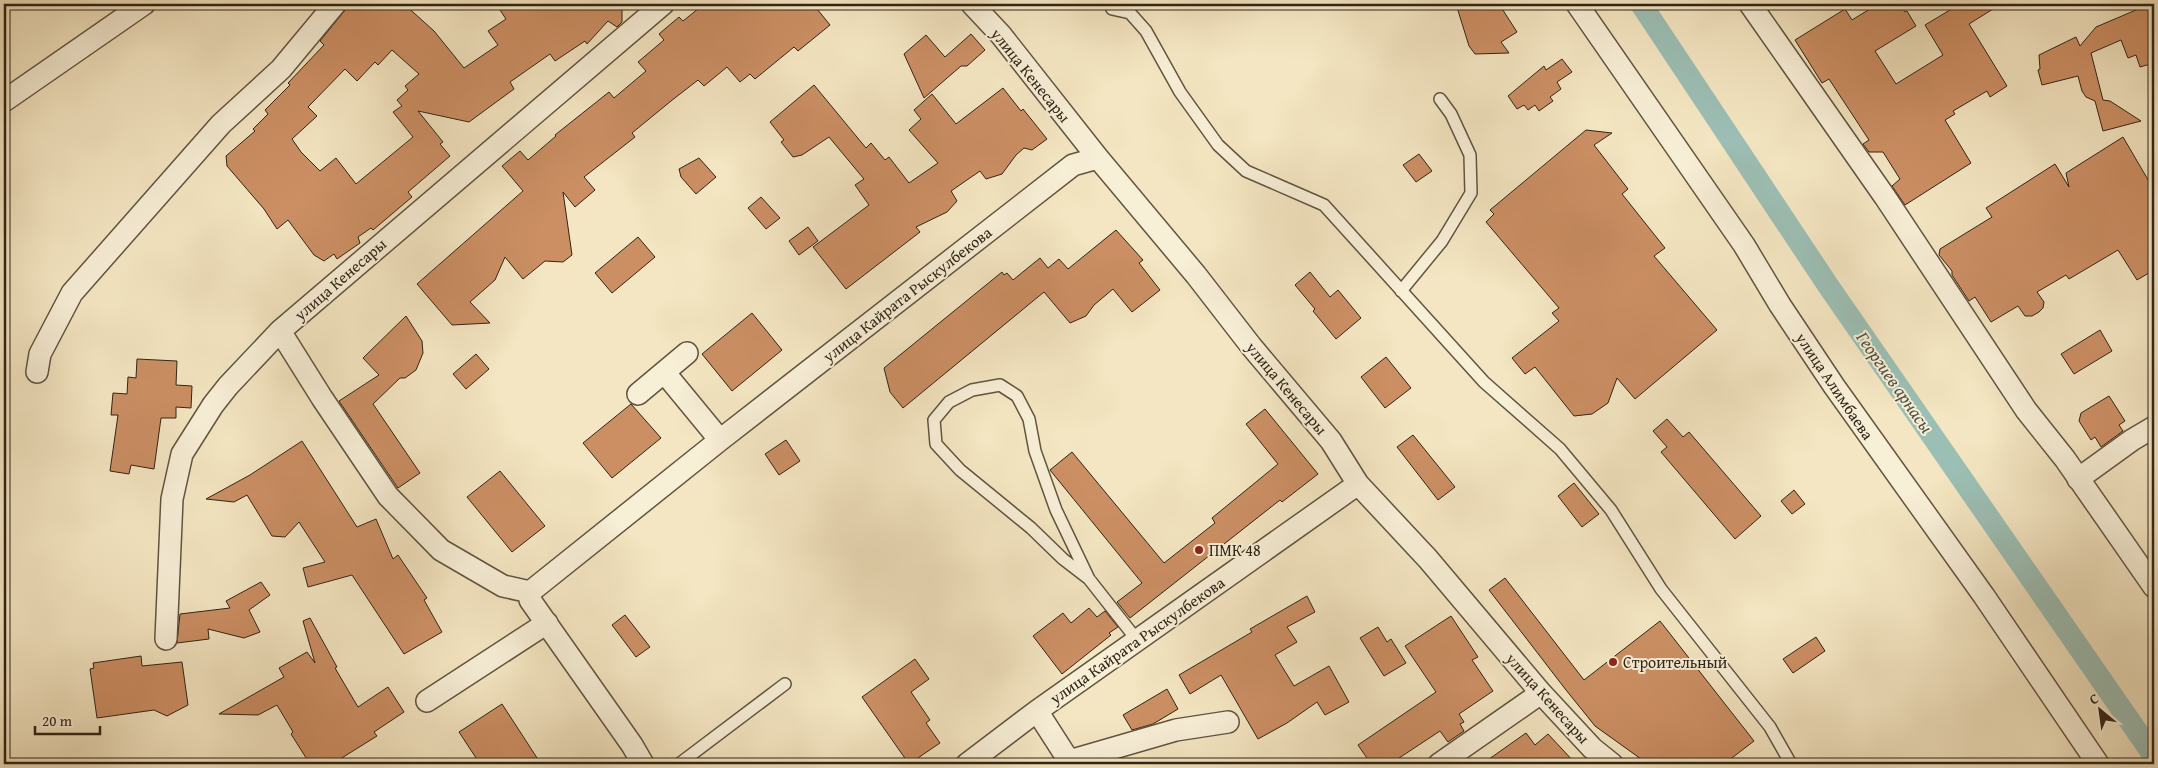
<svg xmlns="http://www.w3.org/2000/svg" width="2158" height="768" font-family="'Gentium Book Plus',serif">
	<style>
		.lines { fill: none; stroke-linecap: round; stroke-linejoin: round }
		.canal { stroke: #9cbfb5; stroke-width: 22 }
		.building { fill: #cc8f64; stroke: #302416; fill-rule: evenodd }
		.lane-casing { stroke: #615441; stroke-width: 14 }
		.street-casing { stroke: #615441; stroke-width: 24 }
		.lane { stroke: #f8efd7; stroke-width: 11 }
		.street { stroke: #f8efd7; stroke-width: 21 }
		.poi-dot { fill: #8f2418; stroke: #f8efd7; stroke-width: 2 }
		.labels { text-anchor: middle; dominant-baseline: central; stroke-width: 4; stroke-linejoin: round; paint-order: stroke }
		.street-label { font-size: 16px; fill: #302416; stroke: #f8efd7 }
		.poi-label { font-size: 16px; fill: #302416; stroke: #f8efd7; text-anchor: start }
		.water-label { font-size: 18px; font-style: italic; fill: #505246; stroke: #f8efd7 }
	</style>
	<rect width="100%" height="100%" fill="#f4e6c2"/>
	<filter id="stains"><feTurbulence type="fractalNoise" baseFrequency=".004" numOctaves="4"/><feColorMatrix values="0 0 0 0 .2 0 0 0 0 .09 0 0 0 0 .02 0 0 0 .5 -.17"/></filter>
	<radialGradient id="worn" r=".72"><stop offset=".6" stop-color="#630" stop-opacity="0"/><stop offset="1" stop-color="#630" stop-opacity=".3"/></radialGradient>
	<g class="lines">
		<path class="canal" d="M1641,4L1827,284L2154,756"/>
	</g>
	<path class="building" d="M350,4H404L434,31L464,68L498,45L488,31L506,19L496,4H624L622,7V22L617,27L608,21L587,44L585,41L555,61L550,54L510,82L514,89L469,122L418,111L443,142L440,144L450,156L408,192L412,197L373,230L371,228L358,237L360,243L337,259L334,254L324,261L314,255L288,220L277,229L264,209L227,166L226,156L255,131L253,129L268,114L265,110L290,85L288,83L324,45L320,41ZM392,50L419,74L405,86L408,90L397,100L402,106L393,112L413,137L356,184L336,158L320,171L301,152L292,139L317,116L308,107L345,69L357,81L375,62L378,65Z
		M704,4H813L830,25L798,51L794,47L755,79L750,74L740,82L727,67L704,86L698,80L671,101L632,133L635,137L584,177L595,190L575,207L563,192L572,255L563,262L545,261L523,279L505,257L495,280L470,302L490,323L452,325L417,284L523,191L502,166L520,151L528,160L556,136L555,135L609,92L614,98L646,71L638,62L664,40L659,34L679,17L683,21Z
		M1456,4H1499L1517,32L1501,42L1509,53L1475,54L1469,46Z
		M1878,4H1900L1905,12L1907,11L1916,26L1875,51L1896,84L1943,55L1925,25L1960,4H2001L1969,24L2007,86L1990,97L1987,91L1953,111L1955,114L1945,120L1971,163L1905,205L1892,186L1900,179L1883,152H1869L1863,144L1869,140L1829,79L1822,83L1795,40L1845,9L1852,20Z
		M2150,4H2154V34L2150,35L2154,48V63L2140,67L2136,55L2128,58L2121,40L2091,53L2103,100L2110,101L2141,121L2103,131L2095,101L2086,97L2082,91L2078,76L2042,85L2038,70L2040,69L2039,55L2076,37L2080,46L2096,27Z
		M971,34L985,50L967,66H961L924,98L904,54L926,35L945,57Z
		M1562,59L1572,72L1557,82L1561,89L1550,97L1553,101L1539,111L1535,105L1528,110L1524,105L1517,109L1508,96L1544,66L1546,70Z
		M814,85L866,148L871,143L885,160L889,157L909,183L938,163L909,130L921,119L914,110L932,94L956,124L1003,88L1021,111L1023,109L1047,139L1032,150L1024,148L1016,155L1002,174L986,179L980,171L951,191L957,201L947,212L916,227L920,232L846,289L813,247L869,205L855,185L864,179L829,137L802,155L793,157L781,142L784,140L770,122Z
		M1586,130L1612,133L1594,145L1628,189L1622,194L1665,248L1654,256L1717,330L1635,399L1617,378L1608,403L1592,414L1574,416L1535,367L1525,374L1512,358L1559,321L1552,313L1559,308L1486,222L1494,214L1490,210Z
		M2123,137L2154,190V270L2137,280L2118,250L2069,279L2066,275L2037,292L2044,302L2043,308L2039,312L2032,316H2025L2018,306L1991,322L1975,297L1969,301L1952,275V271L1939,255L1940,249L1992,217L1986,208L2055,164L2069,187L2066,173Z
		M1419,154L1432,171L1416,182L1403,165Z
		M699,158L716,177L696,194L681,177L679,169Z
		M761,197L780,218L766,229L748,208Z
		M808,227L818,241L799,255L789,241Z
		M1116,230L1143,260L1139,263L1160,290L1132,312L1113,289L1094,305L1086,316L1070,323L1044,292L903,408L890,392L884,368L1002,272L1004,275L1007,273L1013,280L1040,258L1048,268L1059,259L1068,269Z
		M638,237L655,257L612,293L595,273Z
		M1310,272L1330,297L1338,290L1361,318L1336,339L1313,311L1315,309L1295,285Z
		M752,313L782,350L732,391L702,354Z
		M406,316L422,341L423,353L416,370L405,378H400L373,404L420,473L398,488L339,401L379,375L363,358Z
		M2100,330L2112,351L2074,374L2061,354Z
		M476,354L489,369L466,389L453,374Z
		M1386,357L1411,388L1385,408L1361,377Z
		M137,359L177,361L176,385L192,386L191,408L176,407V418H161L154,469L131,465L129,474L110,471L118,415H111L113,393L127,394L128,377L136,378Z
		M2109,396L2125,421L2119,425L2123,431L2101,447L2095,437L2091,440L2079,421L2081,413Z
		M631,404L661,438L612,478L583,443Z
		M1265,409L1318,474L1282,502L1280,500L1130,618L1117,602L1142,583L1050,470L1072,452L1164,563L1215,523L1212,518L1278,464L1246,424Z
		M1667,419L1683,437L1689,432L1761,516L1735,539L1661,452L1667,447L1653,431Z
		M1413,435L1455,487L1438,500L1397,447Z
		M786,440L800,461L779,475L765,454Z
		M302,441L357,527L376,519L393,559L398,555L427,598L424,600L442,632L404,654L352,575L308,587L303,568L325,562L299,522L285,537L272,536L247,495L234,502L206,499L250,475Z
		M500,471L545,526L512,552L467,497Z
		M1574,483L1599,514L1582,527L1558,496Z
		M1794,490L1805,504L1792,514L1781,501Z
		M1505,578L1584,680L1660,621L1754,741L1724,764H1648L1595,726L1566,690L1489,590Z
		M261,582L270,595L249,610L260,632L244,638L208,629L209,639L177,643L180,614L230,608L226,601Z
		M1307,596L1315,612L1287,627L1297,642L1275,655L1294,686L1329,666L1349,702L1325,715L1317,702L1287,723L1258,739L1221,675L1190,694L1179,675L1252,632L1250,629Z
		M1089,608L1097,617L1105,611L1118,627L1109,633L1111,635L1062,674L1033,636L1063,613L1071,623Z
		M625,615L650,647L636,657L612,625Z
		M1451,616L1478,657L1472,660L1493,691L1459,714L1464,722L1460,724L1464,731L1448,742L1440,731L1390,764H1371L1358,745L1436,692L1405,646Z
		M310,618L337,667L335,668L358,707L388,687L404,712L374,732L377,736L332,764H310L291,734L293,732L277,705L258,715L219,714L284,677L279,668L307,652L315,663L303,621Z
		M1378,627L1387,642L1391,639L1406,663L1384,676L1360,638Z
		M1816,637L1825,651L1793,673L1783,659Z
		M141,656L142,666L182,662L188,705L167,716L154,710L97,718L90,669L94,668L93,663Z
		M915,659L929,679L911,692L930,720L926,723L940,743L909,764L862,697Z
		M1167,689L1178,709L1153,724L1132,730L1123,715Z
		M502,704L541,764H480L459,732Z
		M1526,733L1535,745L1548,734L1576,764H1482Z"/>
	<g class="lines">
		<defs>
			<path id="lane" d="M1112,9L1130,13L1146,31L1180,92L1218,145L1246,171L1324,205L1484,382L1560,449L1611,510L1661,589L1770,727L1791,764
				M1401,291L1442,241L1471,193L1470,155L1451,114L1440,99
				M1089,579L1063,559L1031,528L960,470L936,444L934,420L949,402L972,390L1000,385L1017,396L1029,419L1035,451L1056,510L1089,579L1137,640
				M679,764L785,684"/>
			<path id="street" d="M972,4L1001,35L1098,158L1196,275L1251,346L1331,441L1358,484L1428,559L1541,693L1592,748L1612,764
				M1577,4L1744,245L1780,305L1834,386L1984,596L2098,764
				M1750,4L1885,197L2026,410L2065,459L2154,587
				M4,101L144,4
				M280,331L322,398L388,496L441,550L503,586L530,592
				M37,372L40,354L72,293L221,124L281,69L335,4
				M664,372L720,440
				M638,394L687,353
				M2078,479L2132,440L2154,427
				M530,592L720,440L1073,165L1098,158
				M530,592V600L632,745L643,764
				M166,639L172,499L182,454L213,405L228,386L280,331L663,4
				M427,701L547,623
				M1037,711L1071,764
				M1069,761L1176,730L1228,722
				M967,764L1037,711L1358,484
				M1439,764L1541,693"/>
		</defs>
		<use href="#lane" class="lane-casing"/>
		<use href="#street" class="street-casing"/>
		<use href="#lane" class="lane"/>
		<use href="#street" class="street"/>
	</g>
	<g class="poi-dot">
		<circle cx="1199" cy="550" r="5"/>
		<circle cx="1613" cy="662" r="5"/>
	</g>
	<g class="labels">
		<g class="street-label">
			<text transform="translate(1031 75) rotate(51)">улица Кенесары</text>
			<text transform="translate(340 279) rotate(-41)">улица Кенесары</text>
			<text transform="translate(907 294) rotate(-38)">улица Кайрата Рыскулбекова</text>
			<text transform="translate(1835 386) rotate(56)">улица Алимбаева</text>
			<text transform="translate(1287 388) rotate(50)">улица Кенесары</text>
			<text transform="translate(1137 640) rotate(-35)">улица Кайрата Рыскулбекова</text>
			<text transform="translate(1548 698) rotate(48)">улица Кенесары</text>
		</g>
		<g class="poi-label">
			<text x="1209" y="550">ПМК 48</text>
			<text x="1623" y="662">Строительный</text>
		</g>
		<g class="water-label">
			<text transform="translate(1895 382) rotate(55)">Георгиев арнасы</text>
		</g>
	</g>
	<rect width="2158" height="768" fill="none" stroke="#f4e6c2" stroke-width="20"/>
	<rect x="5" y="5" width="2148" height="758" fill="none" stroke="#302416" stroke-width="2.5"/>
	<rect x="10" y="10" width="2138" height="748" fill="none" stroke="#302416"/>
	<g transform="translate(2100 710) rotate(331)" stroke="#f8efd7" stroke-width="4" paint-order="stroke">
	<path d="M0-4L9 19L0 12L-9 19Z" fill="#302416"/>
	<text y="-8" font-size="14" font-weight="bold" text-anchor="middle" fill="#302416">С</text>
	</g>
	<path d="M35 726v8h65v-8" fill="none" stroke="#302416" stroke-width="2.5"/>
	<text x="42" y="726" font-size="15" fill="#302416" stroke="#f8efd7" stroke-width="4" paint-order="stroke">20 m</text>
	<rect width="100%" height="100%" filter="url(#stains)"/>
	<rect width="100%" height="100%" fill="url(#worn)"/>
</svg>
